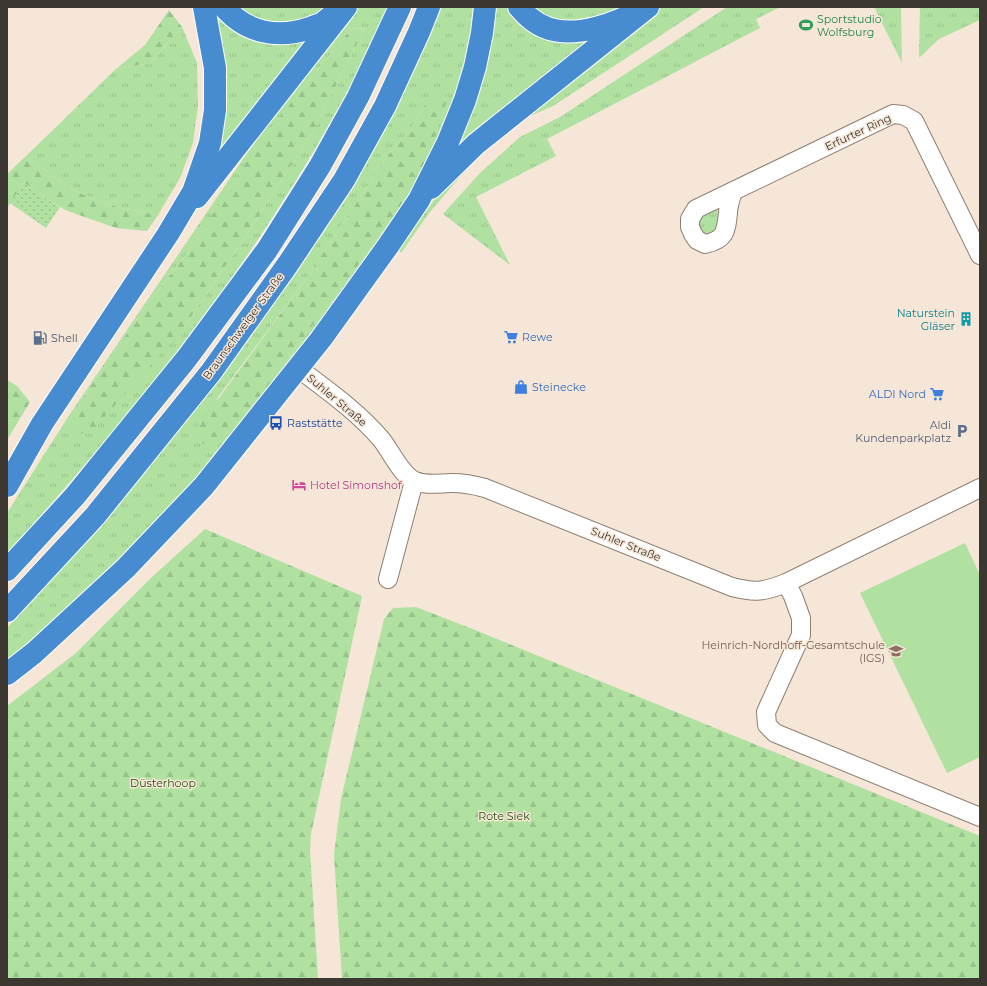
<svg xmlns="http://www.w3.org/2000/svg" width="987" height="986" font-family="Montserrat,sans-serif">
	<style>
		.grass { fill: url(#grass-tufts); fill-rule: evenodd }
		.forest { fill: url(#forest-firs) }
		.park { fill: #b0e1a1 }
		.garden { fill: url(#garden-dots) }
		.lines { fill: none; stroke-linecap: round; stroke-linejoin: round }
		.street-casing { stroke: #8c7f72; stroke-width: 20 }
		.highway-casing { stroke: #fff; stroke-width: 24 }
		.street { stroke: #fff; stroke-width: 18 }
		.highway { stroke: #478cd1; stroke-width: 22 }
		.labels { text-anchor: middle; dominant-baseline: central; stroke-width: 3; stroke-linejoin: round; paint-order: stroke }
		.leisure-label { font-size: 11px; fill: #27864d; stroke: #f5e6d7; text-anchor: start }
		.street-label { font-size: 11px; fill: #3d3731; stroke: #f5e6d7 }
		.culture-label { font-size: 11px; fill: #0d838f; stroke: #f5e6d7; text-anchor: end }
		.shop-label { font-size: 11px; fill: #366cbe; stroke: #f5e6d7; text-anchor: start }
		.service-label { font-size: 11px; fill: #4e5e75; stroke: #f5e6d7; text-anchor: start }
		.transit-label { font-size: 11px; fill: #164399; stroke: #f5e6d7; text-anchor: start }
		.hotel-label { font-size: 11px; fill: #b23c85; stroke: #f5e6d7; text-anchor: start }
		.education-label { font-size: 11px; fill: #785e54; stroke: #f5e6d7; text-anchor: end }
		.park-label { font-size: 11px; fill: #22530e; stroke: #f5e6d7 }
	</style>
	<defs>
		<pattern id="grass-tufts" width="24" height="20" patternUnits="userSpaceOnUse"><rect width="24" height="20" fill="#b0e1a1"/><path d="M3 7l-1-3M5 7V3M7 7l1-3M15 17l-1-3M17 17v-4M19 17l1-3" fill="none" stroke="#98c28b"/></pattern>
		<pattern id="forest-firs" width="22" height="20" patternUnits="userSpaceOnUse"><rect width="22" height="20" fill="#b0e1a1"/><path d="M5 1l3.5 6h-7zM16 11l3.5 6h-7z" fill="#98c28b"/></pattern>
		<pattern id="garden-dots" width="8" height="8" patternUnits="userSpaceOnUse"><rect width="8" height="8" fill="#b0e1a1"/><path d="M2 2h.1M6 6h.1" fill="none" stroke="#98c28b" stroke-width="1.8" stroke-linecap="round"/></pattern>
	</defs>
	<rect width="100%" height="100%" fill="#f5e6d7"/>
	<path class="grass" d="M236,7H329L297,24H270L251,17Z
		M358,7H389C373,46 352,84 331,121C243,278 128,420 7,553V513L68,417L241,162L299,80L345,25ZM365,28L312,133L243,240L184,327L71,419L85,394L146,306L195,243L304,86L351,29Z
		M439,7H477L474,33L455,102L410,198L313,334L197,479L118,560L27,645L7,661V628L102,523L221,378L297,272L354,183ZM424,106L398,210L343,286L289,357L216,400L305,280L389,154L410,131Z
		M495,7H508L525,25L596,38L454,156Z
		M531,7H625L616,14L594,21L550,20Z
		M662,7H704L553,106L523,119L483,152L459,178L429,213L401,253L399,250C417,224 434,197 456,175C519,112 592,61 662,7Z
		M727,7H781L756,19L760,28L547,139L556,156L476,197L510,265L443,214L480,173L520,137L560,117Z
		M874,7H901L902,63Z
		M920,7H980V20L939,39L919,58Z
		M212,14L312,37L206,178Z
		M182,27L197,63L198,105L193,143L180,178L158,215L120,208L77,192L25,157L116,69L150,63Z
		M712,209L717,210C721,215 720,221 719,228L710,234L704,233L700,231L697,219Z"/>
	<path class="forest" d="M169,10L182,27L150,63L116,69L145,45Z
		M365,28L312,133L243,240L184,327L91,432L78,434L71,419L85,394L146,306L195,243L244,165L304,86L351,29Z
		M448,96L430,155L398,210L343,286L289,357L246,413L216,447L202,443L195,431L305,280L389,154L410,131L424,106Z
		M25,157L77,192L120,208L158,215L147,231L116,228L65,210L24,183L7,208V174Z
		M7,380L17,386L30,402L7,440Z
		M205,529L362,596L311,834L310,850L318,979H7V706L76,653L153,576Z
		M416,607L475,630L980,836V979H342L334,855L341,799L384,619L393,608Z"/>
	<path class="park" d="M965,543L980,575V757L947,773L860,593Z"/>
	<path class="garden" d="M24,183L60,207L46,228L10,203Z"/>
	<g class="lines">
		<defs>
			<path id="street" d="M733,191C731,198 728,206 728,213C726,232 725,240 705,244L697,240L693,234L690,227V219L696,209L893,114L903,115L914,121L980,255
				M298,368C327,390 357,411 381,439C391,451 401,475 415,481C427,486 439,483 452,483C463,483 474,485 485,488L732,587C756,593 763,592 786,583L980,488
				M388,579L414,481
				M786,583L793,596L801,618V635L766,712L767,725L775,733L980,817"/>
			<path id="highway" d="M224,7C246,33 278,39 310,28C314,26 320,25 324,22C328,19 332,15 336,12
				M519,7C523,11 526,15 530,18C556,41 596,30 624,18
				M431,188L476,144L648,7
				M197,197L346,7
				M7,486L42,424L168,234L193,192L210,143L215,110V68L204,7
				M7,570L75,496L187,358L267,250L320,166L358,97L400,7
				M7,611L95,516L211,372L288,264L344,180L385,106L419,32L429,7
				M7,674L34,653L126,568L204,486L321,339L388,246L419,200L448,142L465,100L475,67L482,33L485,7"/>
		</defs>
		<use href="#street" class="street-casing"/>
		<use href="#highway" class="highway-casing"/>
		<use href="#street" class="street"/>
		<use href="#highway" class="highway"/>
	</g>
	<defs>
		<symbol id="stadium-bare" viewBox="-9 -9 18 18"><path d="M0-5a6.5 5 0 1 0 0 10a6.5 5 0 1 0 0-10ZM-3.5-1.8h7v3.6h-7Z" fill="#2e9e5b" stroke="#f5e6d7" stroke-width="2.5" paint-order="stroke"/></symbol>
		<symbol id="building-bare" viewBox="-9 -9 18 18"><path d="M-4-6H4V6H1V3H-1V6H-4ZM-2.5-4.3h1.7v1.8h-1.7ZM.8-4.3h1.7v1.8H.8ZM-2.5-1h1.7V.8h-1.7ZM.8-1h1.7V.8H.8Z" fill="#0f9aa8" stroke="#f5e6d7" stroke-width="2.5" paint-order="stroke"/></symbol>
		<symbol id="supermarket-bare" viewBox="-9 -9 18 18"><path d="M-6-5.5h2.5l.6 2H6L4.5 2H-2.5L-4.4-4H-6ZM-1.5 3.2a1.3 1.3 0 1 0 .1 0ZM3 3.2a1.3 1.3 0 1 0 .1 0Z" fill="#3f7fe0" stroke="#f5e6d7" stroke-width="2.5" paint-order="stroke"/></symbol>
		<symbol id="fuel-bare" viewBox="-9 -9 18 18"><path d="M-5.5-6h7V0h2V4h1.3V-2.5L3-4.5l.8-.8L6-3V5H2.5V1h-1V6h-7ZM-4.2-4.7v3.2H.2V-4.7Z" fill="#5c6f8a" stroke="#f5e6d7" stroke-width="2.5" paint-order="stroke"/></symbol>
		<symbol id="shop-bare" viewBox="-9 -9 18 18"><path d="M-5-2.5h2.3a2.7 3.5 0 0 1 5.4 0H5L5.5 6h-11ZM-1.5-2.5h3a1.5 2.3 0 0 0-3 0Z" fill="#3f7fe0" stroke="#f5e6d7" stroke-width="2.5" paint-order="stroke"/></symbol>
		<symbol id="bus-bare" viewBox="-9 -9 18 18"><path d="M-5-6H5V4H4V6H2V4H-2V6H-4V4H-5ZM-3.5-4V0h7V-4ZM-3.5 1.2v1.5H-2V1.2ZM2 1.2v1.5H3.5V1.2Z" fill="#1a4fb4" stroke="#f5e6d7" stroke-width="2.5" paint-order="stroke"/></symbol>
		<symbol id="parking-bare" viewBox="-9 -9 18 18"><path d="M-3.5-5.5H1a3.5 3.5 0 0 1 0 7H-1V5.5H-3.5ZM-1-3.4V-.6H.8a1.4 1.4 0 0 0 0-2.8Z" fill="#5c6f8a" stroke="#f5e6d7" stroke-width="2.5" paint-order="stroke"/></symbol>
		<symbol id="hotel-bare" viewBox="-9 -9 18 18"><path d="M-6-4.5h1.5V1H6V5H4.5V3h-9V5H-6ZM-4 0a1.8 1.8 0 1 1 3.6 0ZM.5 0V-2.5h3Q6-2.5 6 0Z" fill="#d1479c" stroke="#f5e6d7" stroke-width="2.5" paint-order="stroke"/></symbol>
		<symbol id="school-bare" viewBox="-9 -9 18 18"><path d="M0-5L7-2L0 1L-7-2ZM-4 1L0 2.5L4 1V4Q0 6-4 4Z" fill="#8d6e63" stroke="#f5e6d7" stroke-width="2.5" paint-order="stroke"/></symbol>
	</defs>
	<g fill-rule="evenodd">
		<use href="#stadium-bare" x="796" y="15" width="20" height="20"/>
		<use href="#building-bare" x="956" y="309" width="20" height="20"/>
		<use href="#supermarket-bare" x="501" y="327" width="20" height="20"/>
		<use href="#fuel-bare" x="30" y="328" width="20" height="20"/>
		<use href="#shop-bare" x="511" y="377" width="20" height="20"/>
		<use href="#supermarket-bare" x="927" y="384" width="20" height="20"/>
		<use href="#bus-bare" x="266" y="413" width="20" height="20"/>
		<use href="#parking-bare" x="952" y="421" width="20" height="20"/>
		<use href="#hotel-bare" x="289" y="475" width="20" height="20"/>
		<use href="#school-bare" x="886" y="641" width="20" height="20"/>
	</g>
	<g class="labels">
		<g class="leisure-label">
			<text x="817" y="19">Sportstudio<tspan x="817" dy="13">Wolfsburg</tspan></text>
		</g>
		<g class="street-label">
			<text transform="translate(858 132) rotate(-25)">Erfurter Ring</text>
			<text transform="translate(243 326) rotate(-54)">Braunschweiger Straße</text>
			<text transform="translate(337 400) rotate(40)">Suhler Straße</text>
			<text transform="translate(626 544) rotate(22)">Suhler Straße</text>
		</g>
		<g class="culture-label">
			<text x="955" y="313">Naturstein<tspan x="955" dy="13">Gläser</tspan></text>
		</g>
		<g class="shop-label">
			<text x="522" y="337">Rewe</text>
			<text x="532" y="387">Steinecke</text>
			<text x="926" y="394" text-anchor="end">ALDI Nord</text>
		</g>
		<g class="service-label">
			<text x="51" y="338">Shell</text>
			<text x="951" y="425" text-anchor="end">Aldi<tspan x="951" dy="13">Kundenparkplatz</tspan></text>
		</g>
		<g class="transit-label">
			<text x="287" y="423">Raststätte</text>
		</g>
		<g class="hotel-label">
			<text x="310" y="485">Hotel Simonshof</text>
		</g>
		<g class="education-label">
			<text x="885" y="645">Heinrich-Nordhoff-Gesamtschule<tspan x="885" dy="13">(IGS)</tspan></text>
		</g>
		<g class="park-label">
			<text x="163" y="783">Düsterhoop</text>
			<text x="504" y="816">Rote Siek</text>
		</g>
	</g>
	<rect width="987" height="986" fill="none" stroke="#3d3731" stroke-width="16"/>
</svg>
